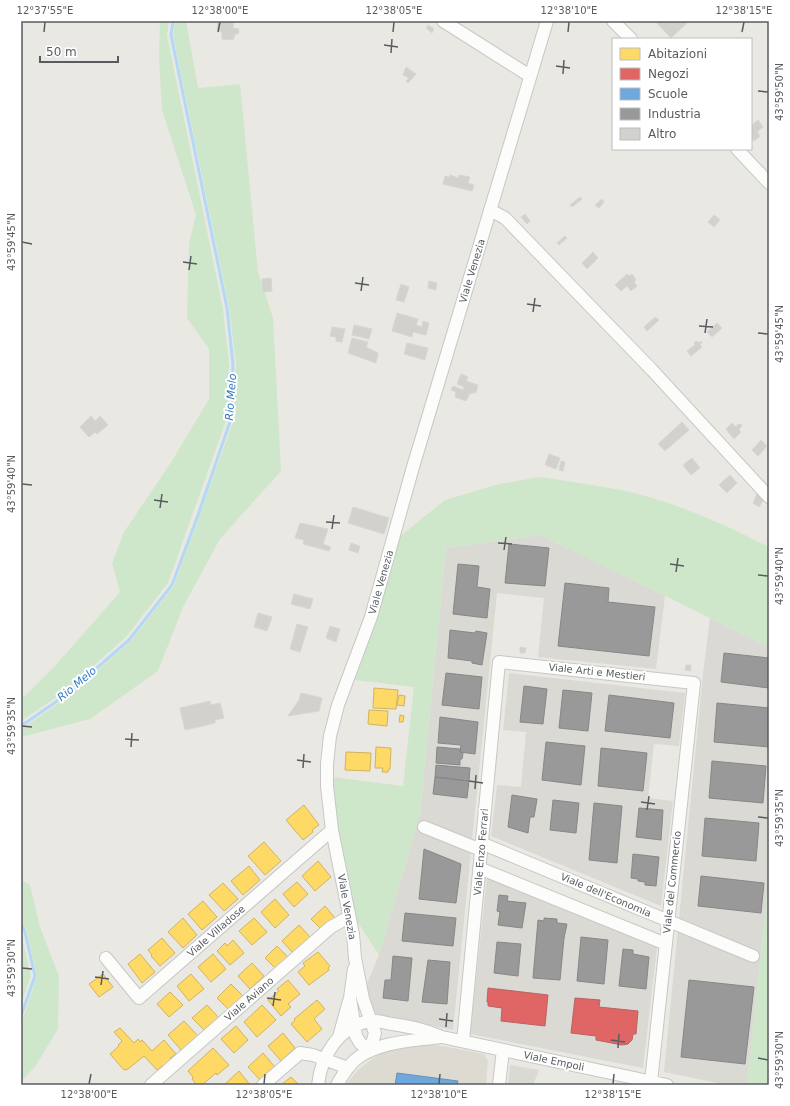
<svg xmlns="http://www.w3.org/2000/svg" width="790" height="1106" font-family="'DejaVu Sans',sans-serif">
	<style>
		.industrial { fill: #dbd9d3 }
		.education { fill: #dcdad1 }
		.green { fill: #cee7cb }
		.homes { fill: #ffd966; stroke: #cdb464 }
		.shops { fill: #e06666; stroke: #b76364 }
		.schools { fill: #6fa8dc; stroke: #6891b7 }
		.industry { fill: #999; stroke: #868788 }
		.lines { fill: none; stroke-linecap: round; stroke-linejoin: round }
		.stream { stroke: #b3d9f6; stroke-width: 3 }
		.building { fill: #d2d1cd; stroke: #d9d6d1 }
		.minor-casing { stroke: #c7c7c6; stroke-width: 14 }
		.minor { stroke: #fcfcfb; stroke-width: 12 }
		.ticks { fill: none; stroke: #585c61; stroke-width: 1.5 }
		.labels { text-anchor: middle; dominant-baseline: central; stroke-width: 4; stroke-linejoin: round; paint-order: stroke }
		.street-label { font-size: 10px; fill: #585c61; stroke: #fff }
		.water-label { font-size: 11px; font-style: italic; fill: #3279c3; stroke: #fff }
		.neatline { fill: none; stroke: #585c61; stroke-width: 1.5 }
		.ticks-label { font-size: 10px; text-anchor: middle; fill: #585c61 }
	</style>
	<rect width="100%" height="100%" fill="#eae8e2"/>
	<path class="industrial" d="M541,535L665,596L656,669L538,657L544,598L497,593L453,1030L378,1015L370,1007L366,986L379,955L420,814L446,548Z
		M710,618L769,647V879L747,1085H727L664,1072L703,674Z
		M509,673L685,693L679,746L654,744L648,798L673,801L661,906L491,836L497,785L521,787L526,732L503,730Z
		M487,877L657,947L643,1068L470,1034Z
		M510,1065L539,1070L533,1085H508Z"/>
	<path class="education" d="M421,1044L442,1046L484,1054L488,1061L486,1085H346L357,1071L369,1061L383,1052L401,1047Z"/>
	<path class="green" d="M160,21H169L167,35L223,309L229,364L227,418L168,583L126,637L64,692L21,721V697L25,696L55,666L120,592L112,563L124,532L170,464L209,399V349L187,318L189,243L196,215L162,110L159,59Z
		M175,21H186L198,88L240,84L258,272L273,318L281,471L220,539L183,607L158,671L90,719L21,737V729L68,697L131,641L174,586L234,419L236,364L229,307L173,35Z
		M540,477C567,481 595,485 621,490C673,501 722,523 769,547V647L541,535L446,548L420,814L379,955L357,921L339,845L332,777L403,786L414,687L355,680L372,632L398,538L445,500L499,484Z
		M769,879V1085H747Z
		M21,880L30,885L40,927L59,976L58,1029L35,1067L21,1081V1024L37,976L27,932L21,920Z
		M21,933L31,976L21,1005Z"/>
	<path class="homes" d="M374,688L398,690L396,709L373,708Z
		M399,695L405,696L404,706L397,705Z
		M369,710L388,711L387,726L368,724Z
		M400,715L404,716L403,722H399Z
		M376,747L391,748L390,769H389L388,772H382L383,768H375Z
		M346,752L371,753L370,771L345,770Z
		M304,805L319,825L312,830L313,832L303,840L286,820Z
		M264,842L281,861L265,875L248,856Z
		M318,861L331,877L315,891L302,876Z
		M249,866L260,880L243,895L231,881Z
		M297,882L308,894L294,907L283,894Z
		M223,883L238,899L224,911L209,895Z
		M275,899L289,915L275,928L261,912Z
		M203,901L217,917L202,930L188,914Z
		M325,906L335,918L321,929L311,919Z
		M183,918L197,935L183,948L168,932Z
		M254,918L267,932L252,945L239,931Z
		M299,925L310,937L293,953L282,941Z
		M162,938L175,953L160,966L151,956L152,955L148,950Z
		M233,940L244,953L230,965L217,951L225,943L227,946Z
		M277,946L288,957L276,969L265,958Z
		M318,952L330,966L328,968L329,970L309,985L298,972L305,966L303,963Z
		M140,954L155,972L142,983L128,964Z
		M213,954L226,969L211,982L198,967Z
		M252,963L264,976L250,989L238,976Z
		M103,974L113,987L99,997L89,984Z
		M191,974L204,989L189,1001L177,986Z
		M288,980L300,994L288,1004L291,1007L281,1016L268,1000L279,991L277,989Z
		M231,984L244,997L230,1011L217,998Z
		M170,992L183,1005L169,1017L157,1004Z
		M317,1000L325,1009L314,1019L322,1029L307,1042L291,1024L295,1020L294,1019Z
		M207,1005L220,1019L212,1026L210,1024L204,1030L192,1018Z
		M262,1005L276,1020L257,1037L244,1022Z
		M184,1021L198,1036L182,1051L168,1035Z
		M236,1026L248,1040L234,1053L221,1039Z
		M120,1028L134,1043L138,1039L140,1042L142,1040L152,1051L164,1040L176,1054L170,1058L172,1060L163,1068L162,1066L157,1070L144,1056L128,1069L124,1070L110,1054L119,1046L118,1045L122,1041L114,1032Z
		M283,1033L295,1048L281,1061L268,1046Z
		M213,1048L229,1065L217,1075L216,1073L202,1085H197L192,1079L193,1077L188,1071Z
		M263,1053L275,1067L260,1080L248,1067Z
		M239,1071L250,1085H224Z
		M291,1077L299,1085H281Z"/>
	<path class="shops" d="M488,988L548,995L545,1026L501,1021L502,1008L488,1006V1002H487Z
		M575,998L600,1000L599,1007L638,1011L636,1034H633L632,1040L628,1044L622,1045L596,1040V1036L571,1033Z"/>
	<path class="schools" d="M397,1073L458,1081L457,1085H395Z"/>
	<path class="industry" d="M509,544L549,548L545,586L505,583Z
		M458,564L479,566L477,587L490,589L487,618L453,614Z
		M565,583L609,588L608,602L655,607L649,656L558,646Z
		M450,630L475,633L476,631L487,633L482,665L472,663V661L448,658Z
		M724,653L769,658V688L721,682Z
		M446,673L482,677L479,709L442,705Z
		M524,686L547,689L543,724L520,722Z
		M563,690L592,693L588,731L559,728Z
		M609,695L674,703L670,738L605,731Z
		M717,703L769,708V747L714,742Z
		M440,717L478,722L475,754L460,752L461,745L438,743Z
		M546,742L585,746L581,785L542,780Z
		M437,747L460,749V752L463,753L462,759H460V765L436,763Z
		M601,748L647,753L643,791L598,786Z
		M712,761L766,766L763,803L709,798Z
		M436,765L470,768L469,781L435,777Z
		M435,777L469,781L467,798L433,794Z
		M512,795L537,799L534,817H530L528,833L508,827Z
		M553,800L579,803L576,833L550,830Z
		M594,803L622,806L617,863L589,860Z
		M639,808L663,810L661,840L636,837Z
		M705,818L759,823L756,861L702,856Z
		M424,849L461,864L456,903L419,899Z
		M633,854L659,857L656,886L645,885V882L638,881V879L631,878Z
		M701,876L764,883L761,913L698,906Z
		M499,895L508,896L507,901L526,903L522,928L498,925L500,912L497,911Z
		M405,913L456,918L453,946L402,941Z
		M544,918L557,919V923L567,924L564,938L560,980L533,978L538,920L544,921Z
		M581,937L608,940L604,984L577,981Z
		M497,942L521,944L518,976L494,973Z
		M623,949L633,950V954L649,957L646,989L619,986Z
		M393,956L412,958L408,1001L383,998L385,980H391Z
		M428,960L450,962L447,1004L422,1002Z
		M689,980L754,987L745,1064L681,1057Z"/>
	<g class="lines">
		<path class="stream" d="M21,726L66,695L129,640L172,585L198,515L231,419L233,364L227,308L171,35L173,21
			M21,924L25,932L35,976L21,1016"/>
	</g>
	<path class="building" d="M218,21H234L233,28L239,29L238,34H235L233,40L222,39V32L217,30Z
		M655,21H687L688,22L671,38Z
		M428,25L434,29L432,33L426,28Z
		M406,67L416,74L408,83L406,81L409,78L403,75Z
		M758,120L763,127L757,132L760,136L754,141L751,137V126Z
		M450,175L458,178L459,175L470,177L468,183L474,185L472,191L443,184L445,176L449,177Z
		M580,197L582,199L572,207L570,205Z
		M602,199L604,202L599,208L595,205Z
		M525,214L530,221L527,224L521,217Z
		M714,215L720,220L714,227L708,222Z
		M565,236L567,238L559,245L557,243Z
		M593,252L598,258L587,269L582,263Z
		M627,274L630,276L632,274L636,280L634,282L637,286L631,291L627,286L621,291L615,285Z
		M271,278L272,291L263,292L262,279Z
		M429,281L437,283L436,290L428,288Z
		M401,284L409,287L404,302L396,300Z
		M397,313L418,319L416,325L422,327L423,321L429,323L426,335L413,332L412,337L392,331Z
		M655,317L659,320L647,331L644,327Z
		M717,323L722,328L712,337L707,332Z
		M354,325L372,329L369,339L352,335Z
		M332,327L345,329L342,342L336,341V337L330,336Z
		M352,338L368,342L366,347L378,353L376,363L348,353Z
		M697,341L699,343L701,341L702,342L700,345L702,347L691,356L687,351L695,345L694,343Z
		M407,343L428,348L425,360L404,354Z
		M461,374L468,377L466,381L478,385L476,393L473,392L472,394L463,390L464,387L457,384Z
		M453,386L470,393L466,401L455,397L456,392L451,390Z
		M91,416L95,421L100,416L108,425L97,434L95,432L89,437L80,427Z
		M682,422L689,430L665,451L658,444Z
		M732,423L736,427L738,424L742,425L739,430L741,432L734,439L726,429Z
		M761,440L767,446L758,456L752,450Z
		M549,454L560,458L556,469L545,465Z
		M692,458L700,468L691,475L683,465Z
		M561,461L565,462L563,471L559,470Z
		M730,475L737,483L727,493L719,485Z
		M757,494L764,499L759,507L753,503Z
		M353,507L389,518L384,534L348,523Z
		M300,523L328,529L323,544L331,547L329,551L303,544L304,540L295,538Z
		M351,543L360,546L358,553L349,550Z
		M294,594L313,599L310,609L291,604Z
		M258,613L272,617L267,631L254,627Z
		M297,624L308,627L300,652L290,649Z
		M330,626L340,629L336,642L326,638Z
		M520,647L526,648L525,653H520Z
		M686,665H691V671L685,670Z
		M301,693L322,698L319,711L288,716L299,700Z
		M210,701L211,705L220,703L224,718L215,720V723L185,730L180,708Z"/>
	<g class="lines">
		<defs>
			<path id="minor" d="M443,21L530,76
				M613,21L631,39
				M737,149L769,183
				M490,210L505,218L652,370L769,497
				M424,827L481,850
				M481,843L753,956
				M479,868L666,944
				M106,958L139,998L332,830
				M354,969L350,998L356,1036L360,1043L370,1051
				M339,1037L349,1001
				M463,1041L499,662L694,683L651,1082
				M370,1051L375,1033L363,999L355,958L353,934L332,830L327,786V764L330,736L338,705L371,617L413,467L547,21
				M151,1085L331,927L349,917
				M263,1085L300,1053L313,1055L348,1068
				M318,1085C321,1056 339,1026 370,1021C377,1020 385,1023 392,1024C411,1027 423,1029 442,1037L667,1085
				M337,1085C342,1076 347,1067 355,1060C377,1041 414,1041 440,1037
				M499,1085L503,1050"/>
		</defs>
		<use href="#minor" class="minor-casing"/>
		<use href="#minor" class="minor"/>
	</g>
	<path class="ticks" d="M44,32L45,22M218,32L220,22M393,32L394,22M568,32L569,22M742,32L744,22M384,45L398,47M391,53L392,39M556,66L570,68M563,74L564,60M758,91L768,92M22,242L32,244M183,262L197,264M189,270L191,256M355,283L369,285M361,291L363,277M527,304L541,306M533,312L535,298M699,326L713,327M705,333L707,319M758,333L768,334M22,484L32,485M154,500L168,502M160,508L162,494M326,522L340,523M332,529L334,515M498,543L512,544M504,550L506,537M670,564L684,566M676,572L678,558M758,575L768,576M22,726L32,727M125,739L139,740M131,747L132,733M297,760L311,762M303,768L304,754M469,781L483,783M475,789L476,775M641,802L655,804M647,810L649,796M758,817L768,818M22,968L32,969M95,977L109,979M101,985L103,971M267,998L281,1000M273,1006L275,992M439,1019L453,1021M446,1027L447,1013M611,1040L625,1042M618,1048L619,1034M758,1058L768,1060M89,1084L91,1074M264,1084L265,1074M439,1084L440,1074M613,1084L614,1074"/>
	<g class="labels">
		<g class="street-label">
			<text transform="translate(472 271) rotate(-73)">Viale Venezia</text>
			<text transform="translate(381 582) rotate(-74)">Viale Venezia</text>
			<text transform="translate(597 672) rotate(6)">Viale Arti e Mestieri</text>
			<text transform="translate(481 852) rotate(-85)">Viale Enzo Ferrari</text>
			<text transform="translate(672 882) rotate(-84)">Viale del Commercio</text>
			<text transform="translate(606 895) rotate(23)">Viale dell'Economia</text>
			<text transform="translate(347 907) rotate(80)">Viale Venezia</text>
			<text transform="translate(216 931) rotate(-41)">Viale Villadose</text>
			<text transform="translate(249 999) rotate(-41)">Viale Aviano</text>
			<text transform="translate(554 1061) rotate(12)">Viale Empoli</text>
		</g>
		<g class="water-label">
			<text transform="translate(231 397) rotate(-86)">Rio Melo</text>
			<text transform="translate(77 684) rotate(-40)">Rio Melo</text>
		</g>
	</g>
	<rect width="790" height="1106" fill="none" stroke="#ffffff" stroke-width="44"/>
	<rect x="612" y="38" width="140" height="112" fill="#ffffff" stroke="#bcbec0"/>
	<rect x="620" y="48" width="20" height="12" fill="#ffd966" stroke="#bcbec0"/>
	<text x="648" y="58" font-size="12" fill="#585c61">Abitazioni</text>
	<rect x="620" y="68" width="20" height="12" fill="#e06666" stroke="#bcbec0"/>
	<text x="648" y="78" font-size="12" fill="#585c61">Negozi</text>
	<rect x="620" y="88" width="20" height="12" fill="#6fa8dc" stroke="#bcbec0"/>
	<text x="648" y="98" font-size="12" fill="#585c61">Scuole</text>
	<rect x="620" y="108" width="20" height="12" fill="#999999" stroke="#bcbec0"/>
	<text x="648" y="118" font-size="12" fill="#585c61">Industria</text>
	<rect x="620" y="128" width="20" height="12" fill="#d2d1cd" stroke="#bcbec0"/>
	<text x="648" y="138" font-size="12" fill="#585c61">Altro</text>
	<path d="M40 56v6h78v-6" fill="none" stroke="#585c61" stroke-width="2"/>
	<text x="46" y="56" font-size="12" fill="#585c61" stroke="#ffffff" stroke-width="3" paint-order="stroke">50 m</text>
	<rect x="22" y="22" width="746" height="1062" class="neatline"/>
	<g class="ticks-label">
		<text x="45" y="14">12°37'55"E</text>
		<text x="220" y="14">12°38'00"E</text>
		<text x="394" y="14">12°38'05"E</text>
		<text x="569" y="14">12°38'10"E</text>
		<text x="744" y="14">12°38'15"E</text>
		<text transform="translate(779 92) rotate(-90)" y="4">43°59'50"N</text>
		<text transform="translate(11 242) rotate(-90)" y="4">43°59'45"N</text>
		<text transform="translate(779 334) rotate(-90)" y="4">43°59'45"N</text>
		<text transform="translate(11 484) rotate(-90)" y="4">43°59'40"N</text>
		<text transform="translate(779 576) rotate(-90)" y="4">43°59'40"N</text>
		<text transform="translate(11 726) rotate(-90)" y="4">43°59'35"N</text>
		<text transform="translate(779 818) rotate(-90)" y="4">43°59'35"N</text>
		<text transform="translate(11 968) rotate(-90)" y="4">43°59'30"N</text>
		<text transform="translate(779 1060) rotate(-90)" y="4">43°59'30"N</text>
		<text x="89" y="1098">12°38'00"E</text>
		<text x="264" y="1098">12°38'05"E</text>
		<text x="439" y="1098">12°38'10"E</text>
		<text x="613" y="1098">12°38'15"E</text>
	</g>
</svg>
